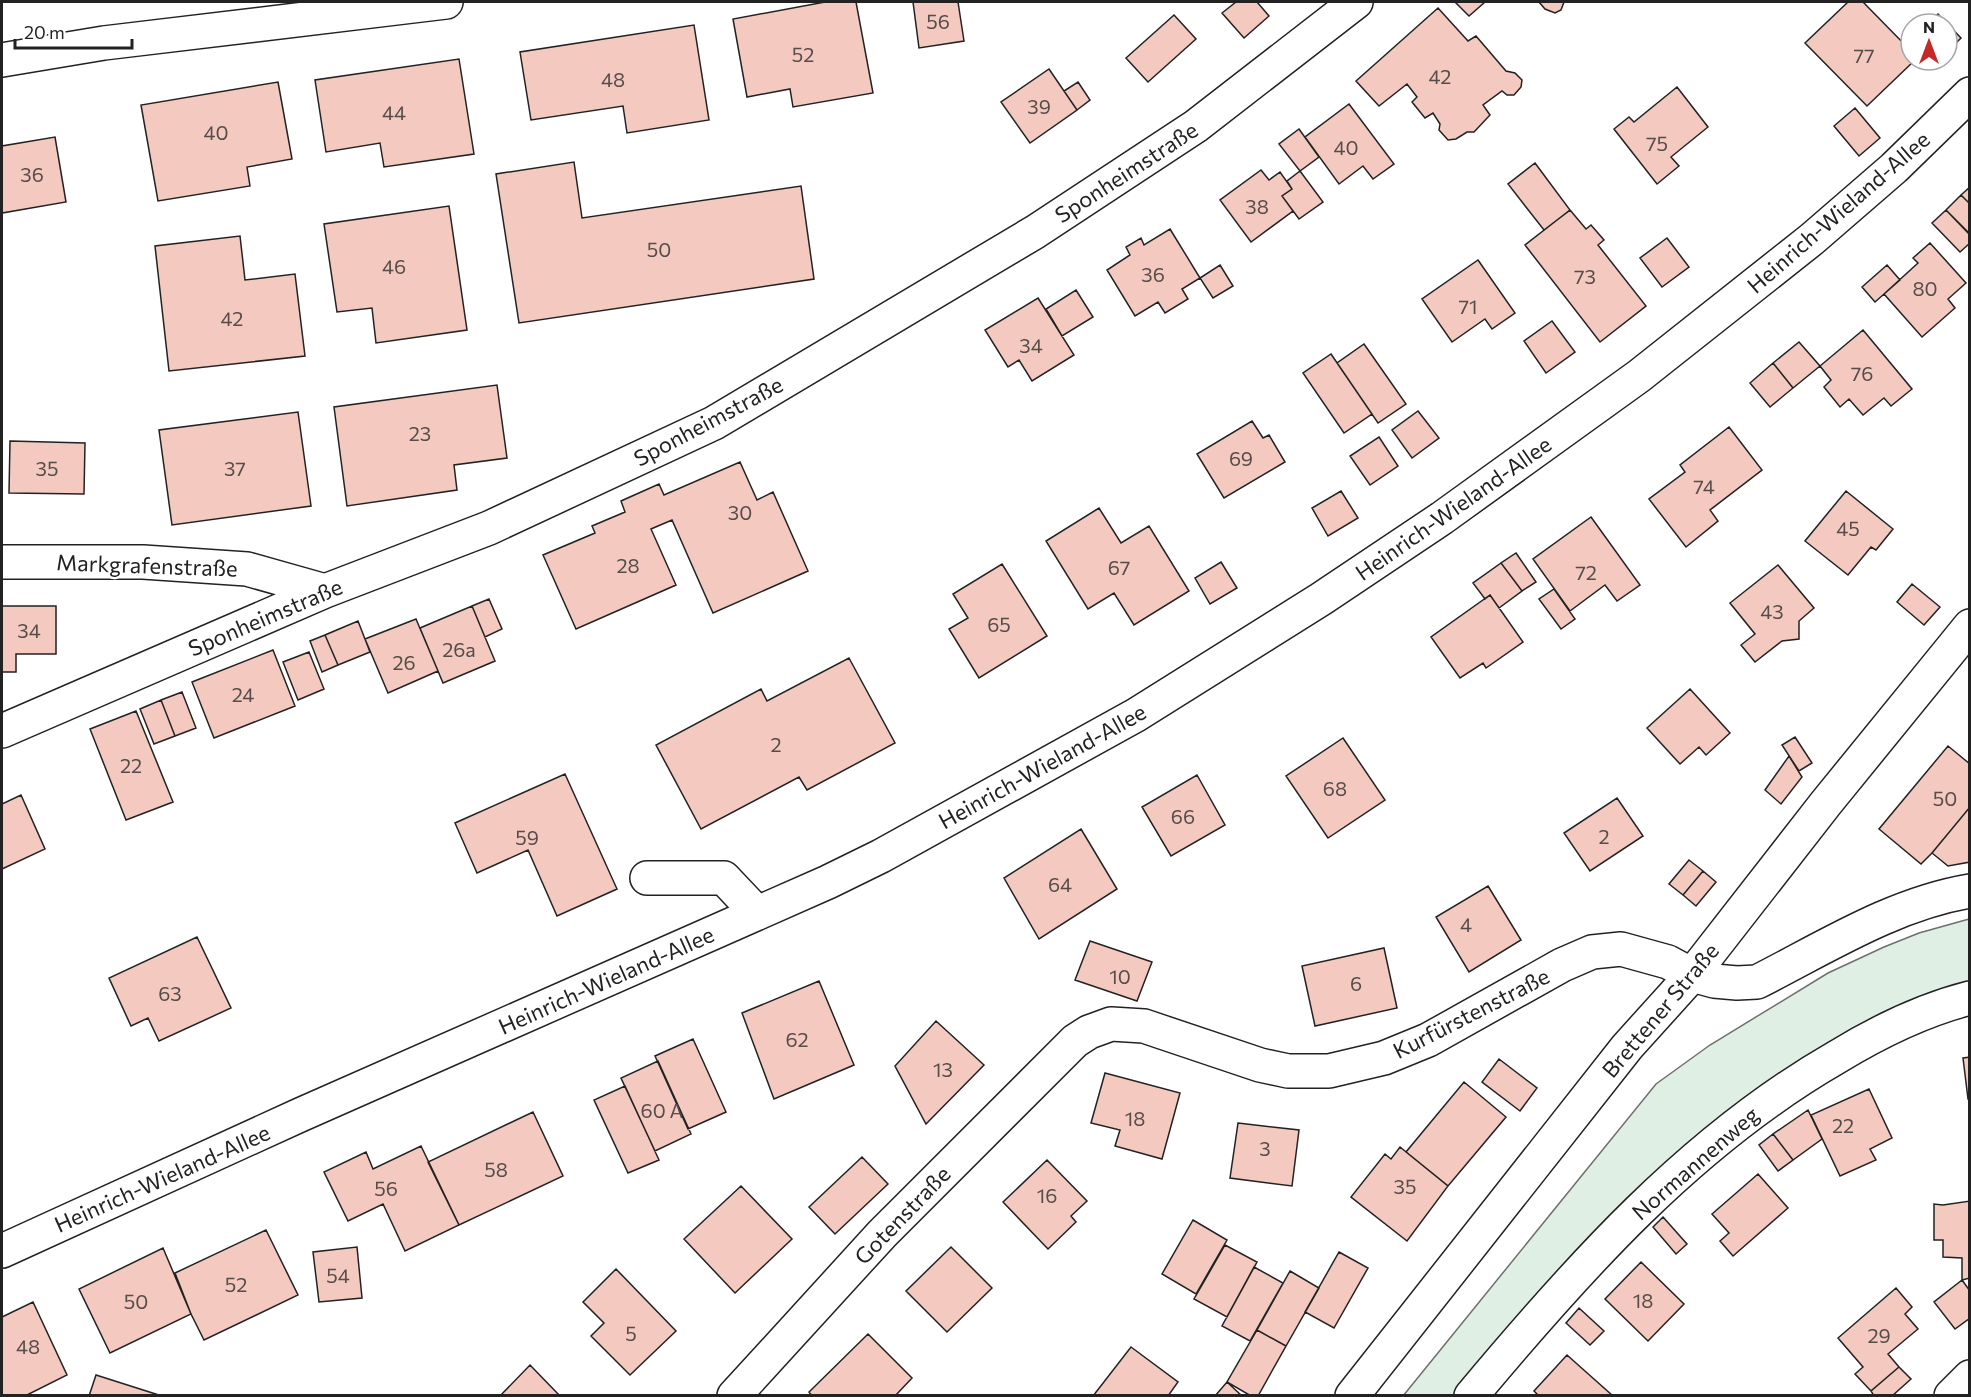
<svg xmlns="http://www.w3.org/2000/svg" width="1971" height="1397" font-family="Commissioner,sans-serif">
	<style>
		.green { fill: #e0efe3; stroke: #6f6f6f; stroke-width: 1.5 }
		.building { fill: #f3c9c0; stroke: #222; stroke-width: 1.5 }
		.lines { fill: none; stroke-linecap: round; stroke-linejoin: round }
		.minor-casing { stroke: #222; stroke-width: 36 }
		.major-casing { stroke: #222; stroke-width: 36 }
		.minor { stroke: #fff; stroke-width: 33 }
		.major { stroke: #fff; stroke-width: 33 }
		.labels { text-anchor: middle; dominant-baseline: central; stroke-width: 4.5; stroke-linejoin: round; paint-order: stroke }
		.number-label { font-size: 20px; fill: #564c4a }
		.street-label { font-size: 22px; fill: #222; stroke: #fff }
	</style>
	<rect width="100%" height="100%" fill="#fff"/>
	<path class="green" d="M1969,919V988L1880,1017L1512,1328L1455,1395L1403,1396L1656,1084L1710,1045L1828,973L1884,947L1919,933Z"/>
	<path class="building" d="M825,2H856L873,93L793,107L790,89L747,97L733,19Z
		M913,2H958L964,41L919,48Z
		M1236,2H1257L1269,16L1244,38L1222,13Z
		M1455,2H1485L1469,16Z
		M1539,2H1564L1561,10L1555,13L1545,9Z
		M1848,2H1863L1911,51V60H1915L1867,106L1805,43Z
		M1438,8L1468,41L1476,36L1506,71L1515,73L1522,80L1521,87L1514,95H1507L1502,91L1483,105L1490,115L1474,132H1467L1456,139L1448,140L1439,130L1440,124L1433,113L1425,118L1412,102L1417,97L1407,84L1379,106L1356,81Z
		M1938,14L1961,38L1948,51L1947,24H1928Z
		M1174,15L1196,39L1148,82L1126,58Z
		M694,25L709,120L627,133L623,106L531,120L520,52Z
		M459,59L474,154L384,167L380,143L326,152L315,80Z
		M1049,69L1077,110L1030,143L1001,102Z
		M278,82L292,159L247,167L250,186L158,201L141,105Z
		M1078,82L1090,100L1077,110L1064,91Z
		M1677,87L1708,127L1671,157L1679,166L1657,184L1614,129L1629,117L1634,122Z
		M1349,104L1394,164L1373,179L1363,166L1339,184L1305,137Z
		M1855,108L1880,138L1859,156L1834,126Z
		M1299,129L1319,157L1300,171L1279,144Z
		M55,137L66,202L2,213V146Z
		M574,162L582,218L801,186L814,279L519,323L496,174Z
		M1535,163L1570,210L1544,230L1508,184Z
		M1261,170L1269,180L1280,172L1292,189L1282,196L1293,211L1251,242L1220,200Z
		M1300,171L1323,202L1299,219L1282,196L1292,189L1287,181Z
		M1970,187V204L1961,195Z
		M1961,195L1970,204L1969,234L1946,210Z
		M449,206L467,330L376,343L372,308L337,312L324,224Z
		M1570,210L1586,229L1591,225L1604,240L1598,245L1646,306L1600,342L1525,245Z
		M1946,210L1970,234V243L1960,252L1932,223Z
		M1170,229L1200,278L1182,289L1188,299L1165,313L1158,302L1135,316L1107,270L1130,255L1126,247L1141,238L1144,245Z
		M240,236L245,280L295,274L305,356L169,371L155,246Z
		M1667,238L1689,267L1662,287L1640,258Z
		M1930,243L1966,283L1948,299L1955,308L1922,337L1884,294L1918,263L1913,258Z
		M1478,260L1515,313L1492,329L1485,319L1452,342L1422,299Z
		M1220,265L1233,286L1213,298L1200,278Z
		M1887,265L1900,280L1875,302L1862,287Z
		M1076,290L1093,317L1062,336L1046,309Z
		M1038,298L1074,355L1032,381L1019,360L1008,367L985,330Z
		M1552,321L1575,352L1546,373L1524,341Z
		M1863,330L1912,389L1891,406L1884,398L1863,415L1849,399L1840,407L1824,387L1831,380L1820,366Z
		M1799,342L1820,366L1793,388L1773,363Z
		M1364,344L1406,404L1378,423L1337,363Z
		M1331,354L1372,414L1344,433L1303,373Z
		M1773,363L1793,388L1770,407L1750,383Z
		M497,385L507,458L454,465L457,490L347,506L334,407Z
		M1418,411L1439,438L1412,458L1392,430Z
		M298,412L311,506L172,525L159,430Z
		M1252,421L1263,438L1269,435L1285,462L1224,498L1197,454Z
		M1729,427L1762,470L1710,510L1718,521L1686,547L1649,499L1685,472L1680,465Z
		M1379,437L1398,466L1370,485L1350,456Z
		M10,441L85,443L84,494L9,493Z
		M740,462L757,500L773,492L808,571L713,613L672,520L651,529L676,585L576,629L543,555L595,533L592,526L625,512L621,501L659,484L664,495Z
		M1341,491L1358,518L1328,536L1312,508Z
		M1846,491L1893,529L1876,550L1871,547L1848,575L1805,541Z
		M1099,508L1121,543L1149,526L1189,591L1134,625L1114,593L1088,609L1046,541Z
		M1591,517L1640,585L1617,601L1605,585L1570,611L1533,559Z
		M1516,553L1536,582L1522,591L1501,563Z
		M1221,562L1237,588L1210,604L1195,578Z
		M1501,563L1522,591L1499,608L1490,595L1485,599L1473,583Z
		M1002,564L1047,636L979,678L949,629L968,618L953,594Z
		M1778,565L1814,608L1799,621V639L1782,641L1755,662L1741,645L1755,634L1730,603Z
		M1912,584L1940,607L1924,625L1897,602Z
		M1554,589L1575,619L1561,629L1539,599Z
		M1490,595L1523,642L1486,668L1483,663L1460,678L1431,637Z
		M489,599L502,629L485,637L472,606Z
		M2,606H56V654H16V672H2Z
		M472,606L495,661L443,683L420,628Z
		M416,619L438,671L388,693L365,639Z
		M358,621L370,652L338,665L325,635Z
		M325,635L338,665L322,672L310,641Z
		M273,650L295,706L214,738L192,682Z
		M309,652L324,689L298,700L283,662Z
		M849,658L895,743L807,790L799,777L701,829L656,745L761,689L767,701Z
		M1690,689L1730,733L1706,755L1699,747L1680,764L1647,728Z
		M182,692L196,728L175,736L161,700Z
		M161,700L175,736L154,744L140,709Z
		M136,711L173,802L126,820L90,729Z
		M1795,737L1812,763L1799,771L1782,745Z
		M1343,738L1385,800L1328,838L1286,776Z
		M1948,746L1970,764V807L1932,853L1921,864L1879,829Z
		M1789,756L1802,777L1781,804L1765,790Z
		M565,774L617,889L557,916L528,850L477,873L455,823Z
		M1197,775L1225,825L1171,856L1142,807Z
		M21,795L45,849L2,869V804Z
		M1617,798L1643,836L1590,871L1564,833Z
		M1970,807V862L1948,866L1932,853Z
		M1081,829L1117,889L1039,939L1004,878Z
		M1689,860L1703,871L1683,895L1669,884Z
		M1703,871L1716,882L1696,906L1683,895Z
		M1488,886L1521,940L1469,972L1436,917Z
		M197,937L231,1008L159,1041L148,1018L131,1026L109,978Z
		M1090,941L1152,962L1137,1001L1075,980Z
		M1384,948L1397,1008L1315,1026L1302,966Z
		M819,981L854,1065L774,1099L742,1013Z
		M936,1021L984,1065L926,1124L895,1066Z
		M693,1039L726,1112L688,1129L655,1056Z
		M1970,1057V1099H1968L1963,1058Z
		M1499,1059L1537,1088L1520,1111L1482,1082Z
		M658,1061L691,1134L655,1151L621,1078Z
		M1105,1073L1180,1093L1162,1159L1115,1146L1120,1130L1091,1123Z
		M1464,1082L1506,1117L1448,1186L1406,1152Z
		M625,1086L659,1160L628,1173L594,1100Z
		M1869,1089L1892,1138L1870,1149L1876,1160L1840,1176L1811,1115Z
		M1808,1110L1822,1139L1793,1160L1773,1134Z
		M533,1112L563,1176L459,1225L428,1162Z
		M1238,1123L1299,1130L1292,1186L1230,1178Z
		M1773,1134L1793,1160L1778,1171L1759,1145Z
		M421,1146L459,1225L405,1251L383,1204L348,1221L324,1172L366,1152L373,1169Z
		M1400,1147L1448,1186L1407,1241L1351,1197L1385,1154L1391,1159Z
		M862,1157L888,1184L835,1234L809,1207Z
		M1047,1160L1087,1201L1071,1216L1076,1222L1048,1249L1003,1202Z
		M1758,1174L1788,1208L1733,1256L1720,1241L1729,1233L1712,1214Z
		M741,1186L792,1239L735,1293L684,1239Z
		M1970,1201V1278L1962,1280V1258L1943,1257V1240H1934V1204L1943,1205Z
		M1663,1217L1687,1244L1676,1254L1653,1227Z
		M1193,1220L1227,1240L1196,1294L1162,1274Z
		M266,1230L298,1295L204,1340L191,1314L175,1273Z
		M1225,1245L1257,1262L1227,1317L1194,1299Z
		M357,1247L362,1298L319,1302L313,1252Z
		M951,1247L992,1288L947,1332L906,1291Z
		M163,1248L191,1314L110,1353L79,1289Z
		M1339,1252L1368,1268L1334,1328L1305,1312Z
		M1641,1262L1684,1304L1648,1341L1605,1299Z
		M1254,1267L1283,1283L1250,1341L1222,1326Z
		M616,1269L676,1331L630,1375L591,1336L604,1323L583,1302Z
		M1290,1271L1319,1288L1286,1346L1257,1330Z
		M1962,1280L1970,1291V1318L1955,1329L1934,1302Z
		M1896,1288L1912,1307L1905,1314L1918,1329L1888,1354L1899,1367L1871,1391L1855,1374L1863,1367L1838,1338Z
		M33,1302L67,1375L25,1396H2V1317Z
		M1579,1308L1604,1331L1590,1345L1566,1323Z
		M1257,1330L1286,1346L1258,1396H1251L1227,1382Z
		M868,1334L912,1378L895,1396H812L809,1392Z
		M1131,1347L1178,1382L1168,1396H1093Z
		M1567,1355L1613,1396H1539L1534,1391Z
		M530,1365L560,1396H500Z
		M1899,1367L1911,1379L1892,1396H1874L1871,1391Z
		M96,1375L162,1396H89Z
		M1227,1382L1242,1396H1215Z"/>
	<g class="lines">
		<defs>
			<path id="minor" d="M2,60L104,43L446,2
				M2,562H143L247,569L325,591
				M2,731L325,591L489,528L714,423L1035,232L1196,126L1356,2
				M647,878H724L757,913
				M734,1396L882,1234L1075,1041L1089,1032L1111,1024L1144,1026L1260,1065L1288,1071H1329L1384,1058L1428,1040L1562,965L1592,952L1621,949L1668,962L1692,975L1714,981L1737,983L1757,982C1826,947 1893,904 1970,891
				M1352,1396L1627,1047L1692,975L1826,803L1970,626
				M1471,1396C1578,1268 1691,1141 1837,1057C1878,1032 1923,1010 1970,998
				M1951,1396L1970,1377"/>
			<path id="major" d="M2,1251L300,1115L828,882L881,856L1136,715L1321,599L1442,518L1639,376L1812,239L1894,168L1970,94"/>
		</defs>
		<use href="#minor" class="minor-casing"/>
		<use href="#major" class="major-casing"/>
		<use href="#minor" class="minor"/>
		<use href="#major" class="major"/>
	</g>
	<g class="labels">
		<g class="number-label">
			<text x="938" y="21">56</text>
			<text x="803" y="54">52</text>
			<text x="1864" y="55">77</text>
			<text x="1440" y="76">42</text>
			<text x="613" y="79">48</text>
			<text x="1039" y="106">39</text>
			<text x="394" y="112">44</text>
			<text x="216" y="132">40</text>
			<text x="1657" y="143">75</text>
			<text x="1346" y="147">40</text>
			<text x="32" y="174">36</text>
			<text x="1257" y="206">38</text>
			<text x="659" y="249">50</text>
			<text x="394" y="266">46</text>
			<text x="1153" y="274">36</text>
			<text x="1585" y="276">73</text>
			<text x="1925" y="288">80</text>
			<text x="1468" y="306">71</text>
			<text x="232" y="318">42</text>
			<text x="1031" y="345">34</text>
			<text x="1862" y="373">76</text>
			<text x="420" y="433">23</text>
			<text x="1241" y="458">69</text>
			<text x="47" y="468">35</text>
			<text x="235" y="468">37</text>
			<text x="1704" y="486">74</text>
			<text x="740" y="512">30</text>
			<text x="1848" y="528">45</text>
			<text x="628" y="565">28</text>
			<text x="1119" y="567">67</text>
			<text x="1586" y="572">72</text>
			<text x="1772" y="611">43</text>
			<text x="999" y="624">65</text>
			<text x="29" y="630">34</text>
			<text x="459" y="649">26a</text>
			<text x="404" y="662">26</text>
			<text x="243" y="694">24</text>
			<text x="776" y="744">2</text>
			<text x="131" y="765">22</text>
			<text x="1335" y="788">68</text>
			<text x="1945" y="798">50</text>
			<text x="1183" y="816">66</text>
			<text x="1604" y="836">2</text>
			<text x="527" y="837">59</text>
			<text x="1060" y="884">64</text>
			<text x="1466" y="924">4</text>
			<text x="1120" y="976">10</text>
			<text x="1356" y="983">6</text>
			<text x="170" y="993">63</text>
			<text x="797" y="1039">62</text>
			<text x="943" y="1069">13</text>
			<text x="662" y="1110">60 A</text>
			<text x="1135" y="1118">18</text>
			<text x="1843" y="1125">22</text>
			<text x="1265" y="1148">3</text>
			<text x="496" y="1169">58</text>
			<text x="1405" y="1186">35</text>
			<text x="386" y="1188">56</text>
			<text x="1047" y="1195">16</text>
			<text x="338" y="1275">54</text>
			<text x="236" y="1284">52</text>
			<text x="1643" y="1300">18</text>
			<text x="136" y="1301">50</text>
			<text x="631" y="1333">5</text>
			<text x="1879" y="1335">29</text>
			<text x="28" y="1346">48</text>
		</g>
		<g class="street-label">
			<text transform="translate(1126 172) rotate(-33)">Sponheimstraße</text>
			<text transform="translate(1838 212) rotate(-41)">Heinrich-Wieland-Allee</text>
			<text transform="translate(708 421) rotate(-28)">Sponheimstraße</text>
			<text transform="translate(1453 508) rotate(-35)">Heinrich-Wieland-Allee</text>
			<text transform="translate(147 565) rotate(2)">Markgrafenstraße</text>
			<text transform="translate(265 617) rotate(-23)">Sponheimstraße</text>
			<text transform="translate(1042 766) rotate(-29)">Heinrich-Wieland-Allee</text>
			<text transform="translate(606 980) rotate(-24)">Heinrich-Wieland-Allee</text>
			<text transform="translate(1660 1010) rotate(-50)">Brettener Straße</text>
			<text transform="translate(1471 1013) rotate(-27)">Kurfürstenstraße</text>
			<text transform="translate(1695 1163) rotate(-41)">Normannenweg</text>
			<text transform="translate(162 1178) rotate(-24)">Heinrich-Wieland-Allee</text>
			<text transform="translate(902 1215) rotate(-46)">Gotenstraße</text>
		</g>
	</g>
	<rect width="1971" height="1397" fill="none" stroke="#222222" stroke-width="6"/>
	<g transform="translate(1929 42)"><circle r="28" fill="#ffffff" stroke="#a7a7a7" stroke-width="1.5"/>
	<path d="M0-4.5L10 22L0 15L-10 22Z" fill="#c62828"/>
	<text y="-9" font-size="16" font-weight="bold" text-anchor="middle" fill="#222222">N</text>
	</g>
	<path d="M15 39v9h117v-9" fill="none" stroke="#222222" stroke-width="3"/>
	<text x="24" y="39" font-size="18" fill="#222222" stroke="#ffffff" stroke-width="4.5" paint-order="stroke">20 m</text>
</svg>
